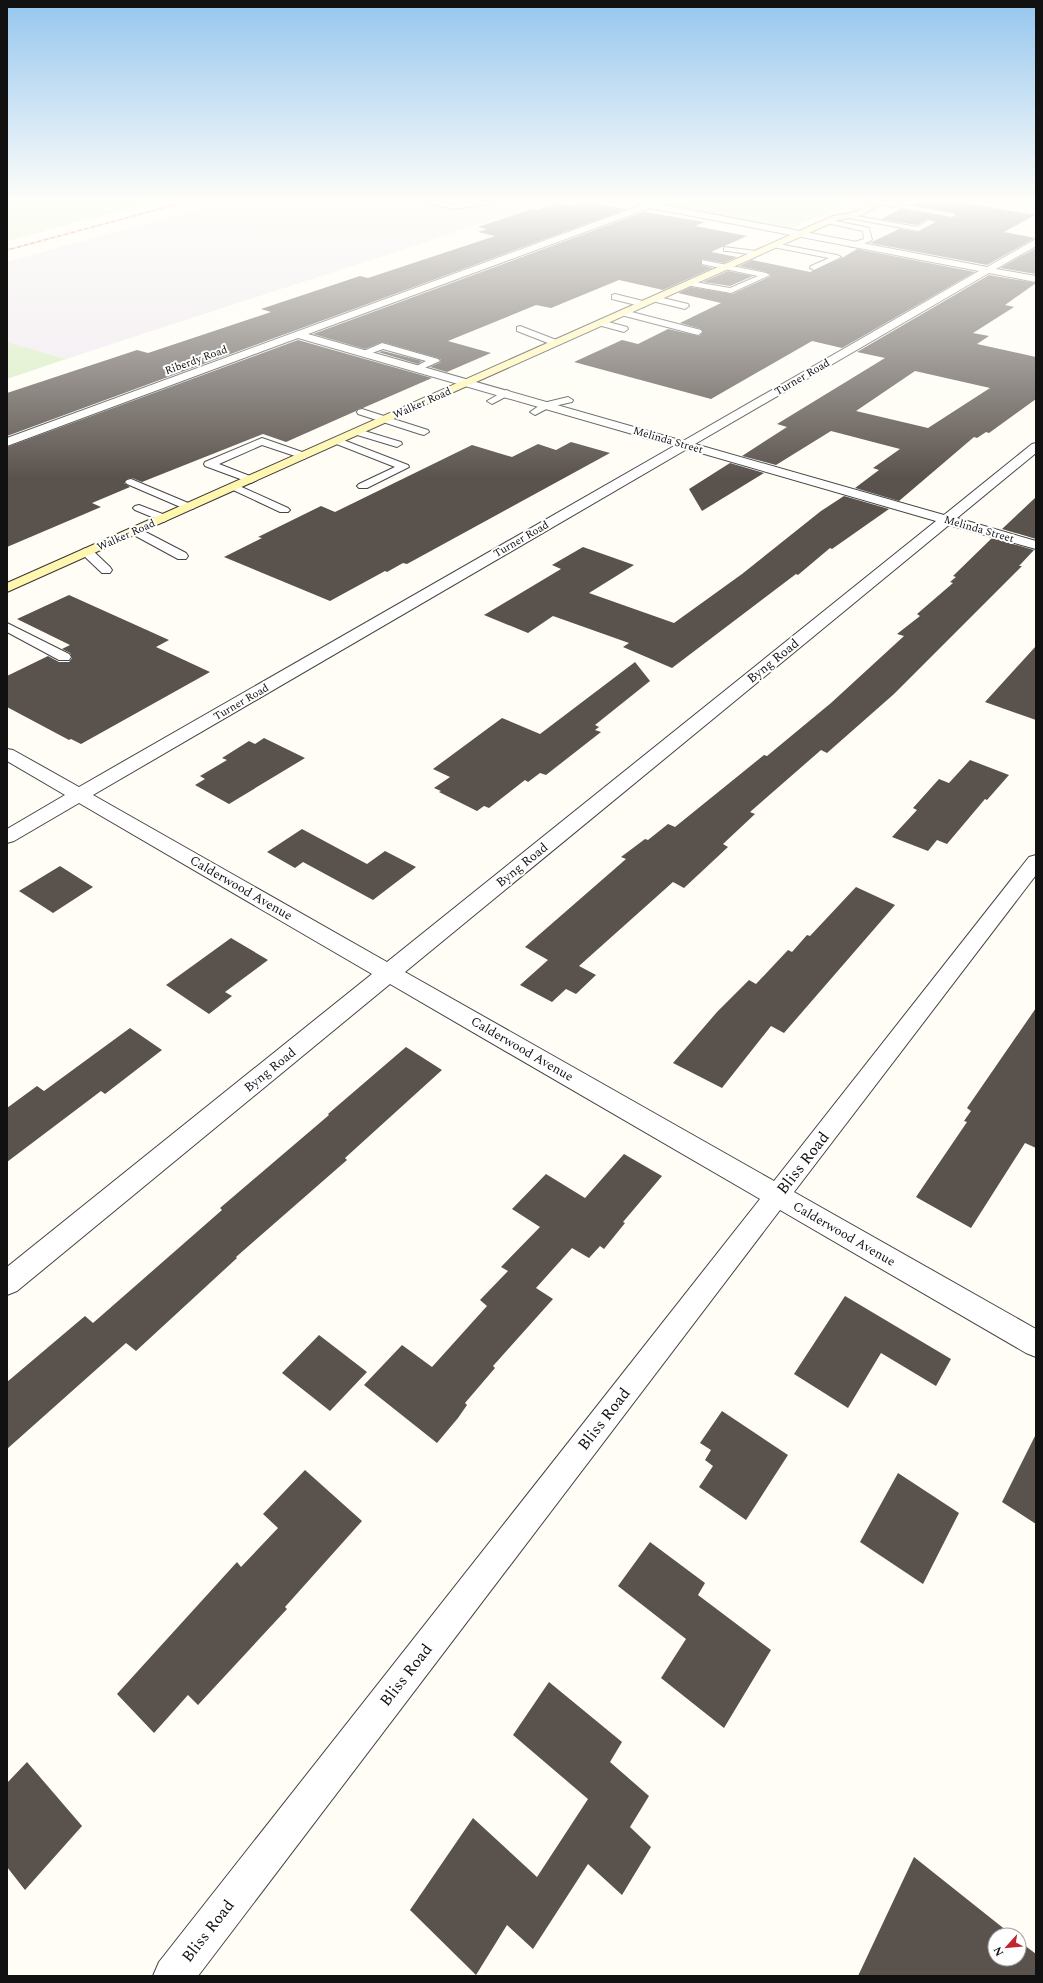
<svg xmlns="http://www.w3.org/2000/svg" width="1043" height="1983" font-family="Spectral,serif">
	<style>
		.industrial { fill: #eee6ef }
		.green { fill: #d5ebbd }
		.building { fill: #5a524d; fill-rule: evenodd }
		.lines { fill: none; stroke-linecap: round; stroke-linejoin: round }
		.lane-casing { stroke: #444; stroke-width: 2 }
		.street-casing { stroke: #444; stroke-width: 2 }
		.secondary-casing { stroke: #333; stroke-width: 2 }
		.lane { fill: #fff; fill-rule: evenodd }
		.street { fill: #fff; fill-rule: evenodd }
		.secondary { fill: #fff6b0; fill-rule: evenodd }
		.rail-casing { stroke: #c4262e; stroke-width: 1.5 }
		.rail { stroke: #fff; stroke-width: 1; stroke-dasharray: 3.5; stroke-linecap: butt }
		.labels { text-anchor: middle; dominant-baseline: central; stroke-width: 4; stroke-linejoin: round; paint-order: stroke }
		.far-street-label { font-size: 11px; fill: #111; stroke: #fff }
		.street-label { font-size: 13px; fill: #111; stroke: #fff }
		.near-street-label { font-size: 16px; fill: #111; stroke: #fff }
	</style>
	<rect width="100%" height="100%" fill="#fffdf5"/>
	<path class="industrial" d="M232,200H554L66,359L7,342V262Z"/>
	<path class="green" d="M7,200H161L7,241Z
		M672,200H847L846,203L789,229H780L663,205Z
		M7,342L66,359L7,379Z"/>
	<path class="building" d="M921,200H946L1035,215L1004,232L1035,238L987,265L870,243L899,229L919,232L937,222L928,219L917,225L881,219L901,209L952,218L957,216L952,212L912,205Z
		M585,202L627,209L7,436V393L137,350L148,353L271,312L261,309L360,276L368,278L495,236L478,232L487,229L478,227L532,209L537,210L557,203L573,206Z
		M644,212L705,222L695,226L747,236L711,252L737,257L724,263L701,259V265L713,268L663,290L619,280L551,308L536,305L448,341L491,353L447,372L430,367L441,362V360L438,358L382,342L365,349L313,334Z
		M1036,248V274L1000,268Z
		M857,249L975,272L842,348L812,341L711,399L574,362L622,340L638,344L668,329L699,336L703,332L701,329L680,323L721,303L678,293L691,287L732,294L771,276L766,272L739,266L752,260L810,272L842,258Z
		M728,271L753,276L730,286L703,282Z
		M989,275L1036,283L1005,305L1014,307L973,333L989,336L977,344L1036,357V399L989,433L986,432L977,438L974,437L899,501L855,488L879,470L873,468L900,449L831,431L776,465L742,456L787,427L777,424L885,358L857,352ZM915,371L990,388L928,428L856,411Z
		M298,340L432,378L363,408L358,409L356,411L286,442L263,434L142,482L132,478L127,479L124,483L130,487L92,503L101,507L7,547V447Z
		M383,351L422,361L418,364L378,352Z
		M571,442L610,453L407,564L403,563L387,572L385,571L330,601L224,557L262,538L258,537L321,506L335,512L472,445L512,457L538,444L556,450Z
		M730,463L764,473L702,511L689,489Z
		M844,496L889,509L832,549L830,548L798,575L796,574L672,668L623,647L629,643L553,616L528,633L484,615L561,569L552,565L583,547L634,565L589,593L674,623L742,574L821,511Z
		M1036,497V539L1002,529Z
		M992,538L1034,550L1019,566H1022L894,694L827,753L821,750L750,812L755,814L723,844L728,847L684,888L673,882L579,966L596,975L576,994L566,989L552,1002L520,985L548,960L525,947L626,859L621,857L645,839L648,840L668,824L675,827L764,755L767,756L831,703L904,636L897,634L920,616L917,614L953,583L950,582L956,577L953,576Z
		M69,595L169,640L156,647L210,672L81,744L71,739L69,740L7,707V676L48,656L59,662H69L72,658L70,653L62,649L70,645L17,619Z
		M1036,646V720L985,702Z
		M635,662L650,681L595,725L599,727L595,730L601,732L546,775L540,773L528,782L525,780L489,808L484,806L477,811L439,792L441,791L434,788L450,777L433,769L502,718L540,734Z
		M264,738L305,758L229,804L195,785L205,779L200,776L227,760L222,758L249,741L255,744Z
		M970,760L1009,775L987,800L985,799L947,844L937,840L928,851L892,837L917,810L913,808L939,779L949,783Z
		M302,829L367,864L385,851L416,867L373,900L303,862L295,868L267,852Z
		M60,866L93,887L53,913L19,891Z
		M856,887L895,905L784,1033L771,1026L722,1088L673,1063L717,1012L749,980L756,984L788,950L792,952L807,935L810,936Z
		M231,938L268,960L225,992L232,996L209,1014L166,985Z
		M1036,1008V1148L1025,1143L971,1228L916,1197L967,1122L964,1121L971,1111L967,1108Z
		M130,1028L162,1050L105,1094L101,1091L7,1162V1108L37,1086L44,1091Z
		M406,1047L442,1070L345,1158L347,1160L236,1257L237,1258L136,1351L126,1343L7,1449V1382L85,1316L93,1323L222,1210L220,1208L329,1115L328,1114Z
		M624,1154L662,1176L623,1222L625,1223L604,1249L600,1246L589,1258L572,1248L536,1288L553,1299L493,1366L495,1368L465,1403L467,1405L458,1418L437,1443L364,1385L402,1345L432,1367L487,1306L480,1300L508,1271L501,1267L540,1227L512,1209L546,1174L585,1198Z
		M845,1296L951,1359L936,1386L881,1353L848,1408L794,1374Z
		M319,1335L367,1372L330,1411L282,1373Z
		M722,1411L788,1455L746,1520L699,1487L713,1466L705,1460L711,1450L700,1443Z
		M1036,1434V1524L1002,1502Z
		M305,1470L362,1521L285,1607L287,1609L198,1705L188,1695L154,1733L117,1694L237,1562L241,1567L278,1528L263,1514Z
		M898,1473L959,1513L923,1584L860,1542Z
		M650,1542L705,1583L698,1595L771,1650L724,1728L661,1678L686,1639L618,1586Z
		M549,1682L622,1742L610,1762L649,1796L630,1827L651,1847L622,1895L588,1864L533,1949L507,1925L476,1975L410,1910L473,1818L537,1877L588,1799L513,1735Z
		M27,1762L82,1826L25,1890L7,1867V1783Z
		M914,1857L1012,1935H995V1959H1019V1941L1036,1954V1976H858Z"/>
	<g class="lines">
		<defs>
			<path id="lane" d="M415,200H430L453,205L491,200H513L453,209Z
				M881,201L952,213L956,215L952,217L879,204V202Z
				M846,214L917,227L929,220L936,222L918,231L849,218H846Z
				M827,219L869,228L872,240L857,247H851V243L864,239L863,231L827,223Z
				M773,243L837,255L841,257L814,270L810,268L811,266L829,258L773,247Z
				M724,247L756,251L760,253L756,255L727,251H724Z
				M702,260L766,273L770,275L731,293L686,285L685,283L689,281L730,288L758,276L702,264Z
				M615,294L647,302L648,304L644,307L612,299V295Z
				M655,296L688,304L689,306L685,309L652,301L651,299Z
				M624,310L701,330L702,332L698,335L621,315V311Z
				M601,320L627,327L628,329L624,332L598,325L597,323Z
				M520,326L559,341L561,343L556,346L553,345L517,331V327Z
				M382,343L438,359L440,361L418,371L413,368L426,361L383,349L364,356L359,353Z
				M506,390L509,391L511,393L509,395L492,404L487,401Z
				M568,397L573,400L572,402L550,407L535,415L530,412L543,403Z
				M362,409L428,430L429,432L424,435L420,434L358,414L357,412L358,410Z
				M358,429L401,442L402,444L397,447L354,434L353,432Z
				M262,438L308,454L309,456L304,459L262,445L219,464L255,478L257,480L251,483L205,466L204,464L205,462Z
				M338,438L408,465L409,467L367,488H359L357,486L359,484L395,467L334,443L333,441L334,439Z
				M131,479L193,505L195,507L193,509H185L127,484L125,482L127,480Z
				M235,484L288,508L290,510L288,512H280L231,489L229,487Z
				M139,505L168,516L170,518L164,522L135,510L133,508L135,506Z
				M136,527L186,553L188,556L186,559H178L132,534L130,531Z
				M87,548L91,549L110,567L112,570L110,573H102L83,555L81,552L83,549Z
				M7,623L69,654L71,657L69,660H59L7,632Z"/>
			<path id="street" d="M655,200H667L659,204L987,267L1036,239V246L996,269L1036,276V282L989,273L695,444L944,515L1032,444L1036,443V453L957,518L1036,541V549L949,525L405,972L774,1181L1029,857L1036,855V875L794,1192L1036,1329V1357L1026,1353L780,1210L198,1976H153L159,1962L760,1199L390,984L17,1291L7,1295V1267L372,974L79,803L14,841L7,843V829L65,795L7,761V749L13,750L79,787L674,446L298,338L7,446V438ZM650,208L979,271L683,441L308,334ZM687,449L936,521L387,962L93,795Z"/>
			<path id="secondary" d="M880,200H891L857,217L838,220L7,592V583L833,216L852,213Z"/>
		</defs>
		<use href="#lane" class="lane-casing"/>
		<use href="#street" class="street-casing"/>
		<use href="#secondary" class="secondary-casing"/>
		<use href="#lane" class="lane"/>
		<use href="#street" class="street"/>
		<use href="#secondary" class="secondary"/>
		<defs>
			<path id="rail" d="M7,250L193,200"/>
		</defs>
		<use href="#rail" class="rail-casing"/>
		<use href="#rail" class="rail"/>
	</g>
	<linearGradient id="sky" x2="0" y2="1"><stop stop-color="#95c6ee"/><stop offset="0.42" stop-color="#fffefa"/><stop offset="1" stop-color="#fffefa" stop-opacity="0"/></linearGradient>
	<rect width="1043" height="478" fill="url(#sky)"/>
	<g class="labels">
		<g class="far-street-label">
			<text transform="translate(196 360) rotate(-20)">Riberdy Road</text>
			<text transform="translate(802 377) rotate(-30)">Turner Road</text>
			<text transform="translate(422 403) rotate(-24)">Walker Road</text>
			<text transform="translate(668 440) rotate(16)">Melinda Street</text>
			<text transform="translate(979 529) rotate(16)">Melinda Street</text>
			<text transform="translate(126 535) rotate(-24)">Walker Road</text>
			<text transform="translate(521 539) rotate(-30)">Turner Road</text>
			<text transform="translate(241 702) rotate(-30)">Turner Road</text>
		</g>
		<g class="street-label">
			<text transform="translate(773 661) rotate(-39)">Byng Road</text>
			<text transform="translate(522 865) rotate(-39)">Byng Road</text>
			<text transform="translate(241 888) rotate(30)">Calderwood Avenue</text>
			<text transform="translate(522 1049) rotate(30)">Calderwood Avenue</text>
			<text transform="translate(270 1070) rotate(-39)">Byng Road</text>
			<text transform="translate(844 1234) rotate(30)">Calderwood Avenue</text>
		</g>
		<g class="near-street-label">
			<text transform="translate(803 1163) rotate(-52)">Bliss Road</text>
			<text transform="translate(604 1419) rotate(-52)">Bliss Road</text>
			<text transform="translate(406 1675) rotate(-52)">Bliss Road</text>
			<text transform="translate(208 1931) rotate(-52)">Bliss Road</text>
		</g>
	</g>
	<rect width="1043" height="1983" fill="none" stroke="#111111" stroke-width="16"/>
	<g transform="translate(1007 1947) rotate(243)"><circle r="19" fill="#ffffff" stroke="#a0a0a0"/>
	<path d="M0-3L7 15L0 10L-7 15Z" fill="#c4262e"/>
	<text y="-6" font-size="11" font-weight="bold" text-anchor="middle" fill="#111111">N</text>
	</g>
</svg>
